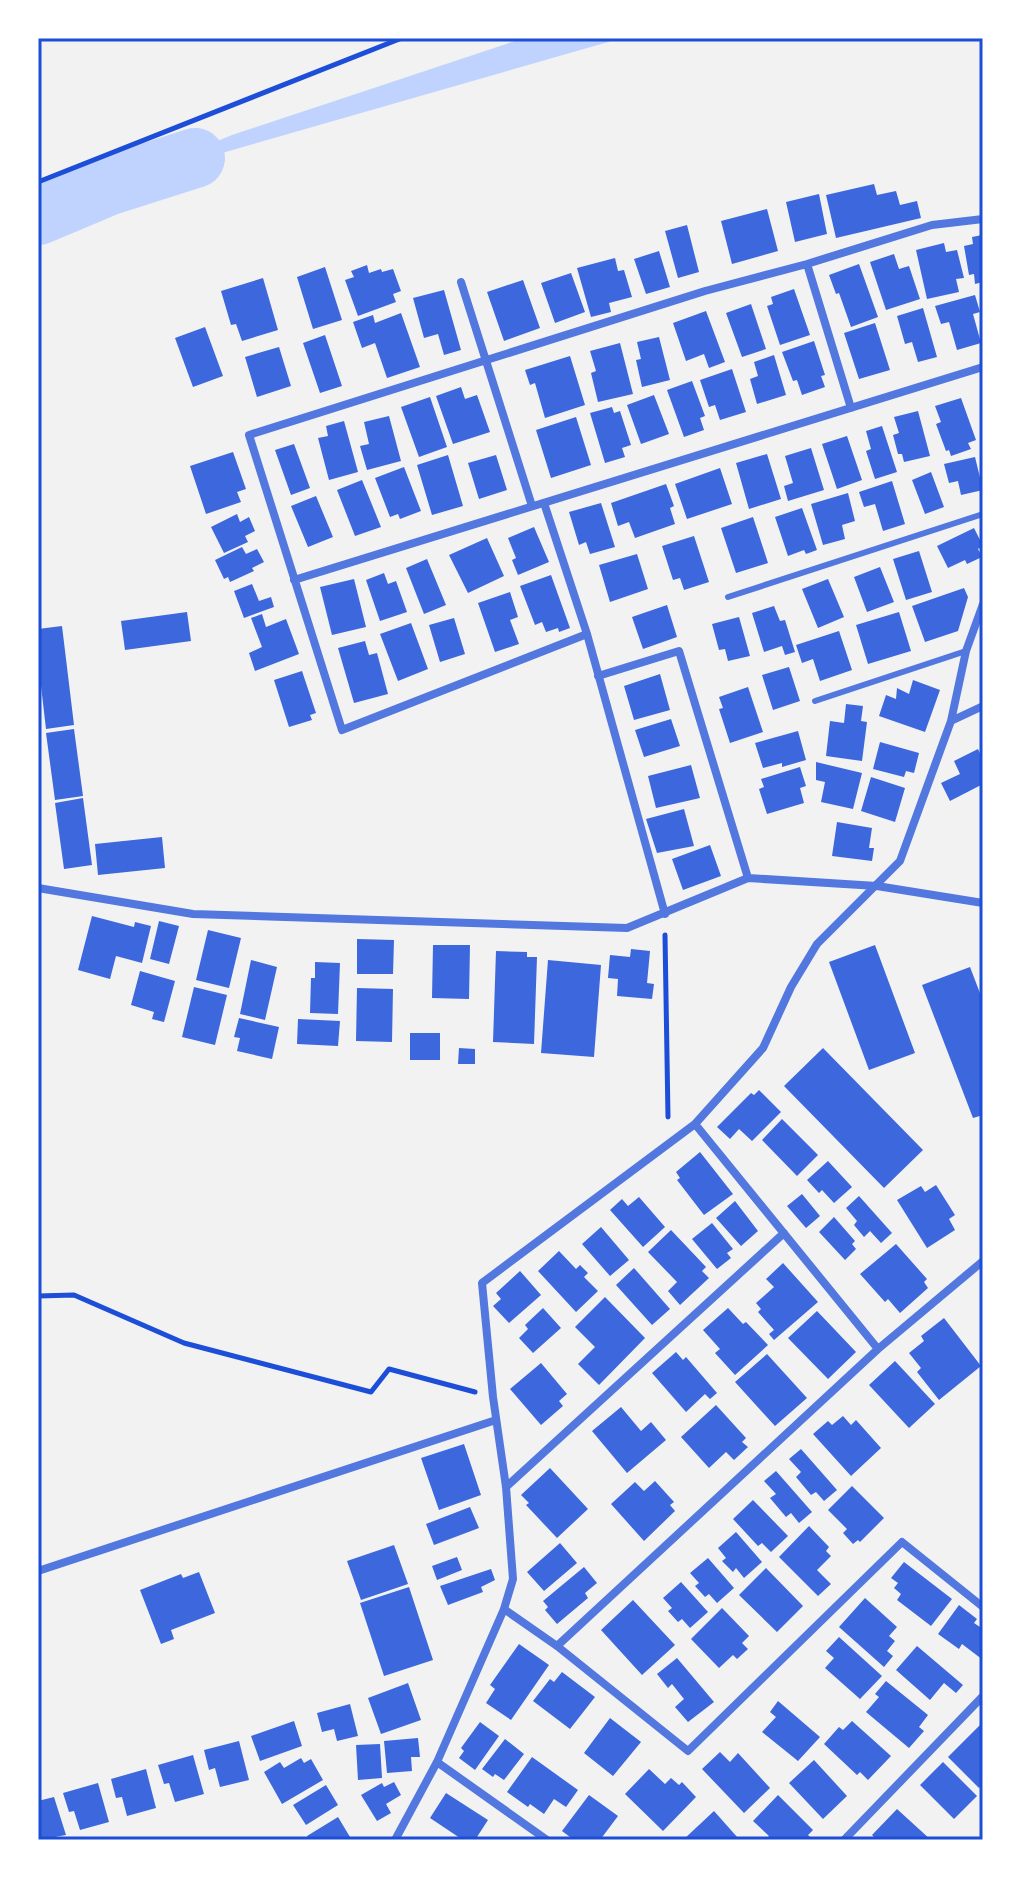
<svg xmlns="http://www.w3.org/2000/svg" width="1021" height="1878" font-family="'Roboto Condensed',sans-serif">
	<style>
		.water { fill: #bfd3fe }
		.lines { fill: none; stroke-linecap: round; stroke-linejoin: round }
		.river { stroke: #bfd3fe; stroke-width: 60 }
		.building { fill: #3d67dc }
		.path { stroke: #1d4ed8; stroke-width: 5 }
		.service { stroke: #5277de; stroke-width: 6 }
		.minor { stroke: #5277de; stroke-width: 8 }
		.neatline { fill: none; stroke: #1d4ed8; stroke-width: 3 }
	</style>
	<rect width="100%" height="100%" fill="#f2f2f2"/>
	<path class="water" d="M524,38H622L107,186L232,135Z"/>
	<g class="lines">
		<path class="river" d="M38,215L107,186L195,158"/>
	</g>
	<path class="building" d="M874,184L877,195L896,191L900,205L917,201L921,218L836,238L826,195Z
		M819,194L827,234L795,242L786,202Z
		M767,209L778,251L732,264L721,221Z
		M687,225L699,272L678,278L665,231Z
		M982,235L983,282L975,284L974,274L969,275L964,246L973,244L972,237Z
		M944,243L946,252L957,250L964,278L956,279L959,292L927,299L916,250Z
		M659,251L670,287L646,294L634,259Z
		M894,254L899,269L909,266L920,299L886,310L870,262Z
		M615,258L618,271L624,270L632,297L609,303L611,312L591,317L577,268Z
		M859,264L878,317L851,327L839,293L836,294L829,275Z
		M367,265L369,273L381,269L382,272L393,269L401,291L393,294L396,302L358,316L345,280L354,277L351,271Z
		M325,267L342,320L313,329L297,277Z
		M571,273L585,312L555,323L541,283Z
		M263,278L278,330L242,341L236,324L231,325L221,291Z
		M523,280L540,328L504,341L487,292Z
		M794,289L810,335L780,345L767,306L773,304L771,297Z
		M444,290L461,350L444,355L438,334L424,338L413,298Z
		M975,295L980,312L973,314L981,343L957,350L949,322L941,324L935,306Z
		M751,304L766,349L742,357L726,313Z
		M923,308L937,357L918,362L912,342L905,344L897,316Z
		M706,311L725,362L709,368L704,354L686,361L673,323Z
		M401,313L420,367L387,378L375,343L362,348L353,322L373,315L375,323Z
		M875,323L890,370L859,379L844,333Z
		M205,327L223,376L193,387L175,338Z
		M325,335L342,386L320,393L303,343Z
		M659,337L670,380L642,387L636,360L641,359L637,342Z
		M814,341L825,375L821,376L825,387L802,395L797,380L793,381L782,352Z
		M620,343L633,394L598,402L591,373L596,371L590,351Z
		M279,347L291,386L257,397L245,357Z
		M774,355L786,395L757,404L750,379L758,376L754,362Z
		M570,356L585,405L545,418L535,383L530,385L525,370Z
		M732,369L746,412L720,420L715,405L709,407L700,380Z
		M692,381L705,416L700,418L704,430L684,437L667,390Z
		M461,387L465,399L477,395L490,432L453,444L436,396Z
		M654,395L669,434L641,444L627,405Z
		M430,397L447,447L419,457L401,407Z
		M961,398L976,440L968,443L971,449L951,456L949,450L946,451L936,424L941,422L935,406Z
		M612,407L614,413L620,411L631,445L622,448L625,457L605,463L590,413Z
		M918,411L930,456L904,462L902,454H898L893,435L899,433L894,417Z
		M389,416L401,461L367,470L360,446L369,444L364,422Z
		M576,417L591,465L551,478L536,430Z
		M344,421L358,472L329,480L318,438L328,436L326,426Z
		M882,426L897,472L875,479L866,451L871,449L866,431Z
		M847,436L862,480L837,489L822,444Z
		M294,444L310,488L291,495L275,450Z
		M811,448L824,490L788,501L784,486L793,483L785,456Z
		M233,452L246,489L237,492L241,502L206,514L190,466Z
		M767,454L781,499L749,509L736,463Z
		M448,455L463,506L432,515L417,465Z
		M496,455L507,490L479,499L468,463Z
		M975,457L983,490L961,495L958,481L949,483L944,464Z
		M404,467L421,511L400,519L398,514L390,517L375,478Z
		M720,468L732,504L687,519L675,484Z
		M931,472L944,507L925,514L912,480Z
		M362,480L381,527L355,536L337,490Z
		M892,481L905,524L883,531L875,504L864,507L859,492Z
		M666,484L674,506L670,508L675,524L635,538L629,522L618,526L611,503Z
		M848,493L855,521L842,525L845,539L823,545L811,504Z
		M316,496L333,537L308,547L291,506Z
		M601,503L615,547L590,554L586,542L579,545L569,512Z
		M802,508L817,550L806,554L804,550L788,556L775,517Z
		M237,514L240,522L249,517L255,531L245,536L248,542L224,553L211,527Z
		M753,517L768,563L736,573L721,528Z
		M534,527L549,562L518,575L512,560L516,558L508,538Z
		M974,528L983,546L978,549L982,557L967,564L965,560L948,568L937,546Z
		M694,536L709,582L684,590L680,578L673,580L662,546Z
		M487,538L504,576L468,593L449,555Z
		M242,547L246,554L257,549L264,562L252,568L254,571L230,582L228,577L224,579L215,560Z
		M919,551L932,592L906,600L893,559Z
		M637,554L648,589L610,602L599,565Z
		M427,559L446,605L424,614L406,568Z
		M880,567L894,602L867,612L854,577Z
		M384,573L388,584L396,581L407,612L380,621L366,580Z
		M551,575L570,628L559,632L558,628L546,632L542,622L535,625L520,586Z
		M354,579L366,627L332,635L320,587Z
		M828,579L844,617L818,628L802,589Z
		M252,584L259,601L271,597L274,607L244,618L234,591Z
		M964,588L968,597L958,631L925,642L912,606Z
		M510,592L518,617L510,620L519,644L495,652L478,603Z
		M667,605L677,637L643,649L632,617Z
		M774,606L780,621L785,620L795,652L785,655L782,646L764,652L752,613Z
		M187,612L191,641L125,650L121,621Z
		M899,612L911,651L868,664L856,625Z
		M262,614L266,627L286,619L299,654L255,671L249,653L262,647L251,618Z
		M739,617L750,656L728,661L725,649L719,650L712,624Z
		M454,618L465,654L440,662L429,625Z
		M411,623L428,669L398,681L380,634Z
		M62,626L74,725L46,729L38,660V629Z
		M839,631L852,670L820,681L813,659L802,663L796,645Z
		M365,641L369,655L377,653L388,694L354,703L338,648Z
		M789,667L800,701L773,710L762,675Z
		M302,671L316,713L310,715L312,720L289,727L274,680Z
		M660,674L670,710L634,720L624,686Z
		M913,680L940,690L925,732L879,716L886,695L896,699L897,688L909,694Z
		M748,687L763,732L730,743L719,709L723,708L719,697Z
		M846,704L863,706L861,721L867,722L862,761L826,756L830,721L844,723Z
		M671,719L680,746L644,757L635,730Z
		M74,729L83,796L55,800L46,733Z
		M798,731L806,760L782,767V763L763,768L755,743Z
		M880,742L919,753L914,773L906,771L904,777L873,769Z
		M978,749L983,760V784L950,801L941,783L960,774L954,761Z
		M816,762L862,773L853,809L821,802L825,782L816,780Z
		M691,765L700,798L656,808L648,776Z
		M800,767L806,786L800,788L804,803L767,814L759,789L764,787L761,779Z
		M871,777L905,788L895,822L861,811Z
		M83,798L92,865L64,869L55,803Z
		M684,809L694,846L657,853L646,819Z
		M837,822L872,828L869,848H874L872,861L832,856Z
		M162,837L165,868L98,875L95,844Z
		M710,845L721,876L683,890L672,859Z
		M92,916L134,927L135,922L151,926L142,963L116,956L110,979L78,970Z
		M159,921L179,926L169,964L150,959Z
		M208,930L241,938L229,988L196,980Z
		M357,939L394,940L393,974H357Z
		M433,945H470L469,999L432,998Z
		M875,945L915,1053L869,1070L829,962Z
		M631,949L650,951L647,983L654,984L652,999L617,996L618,979L608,978L610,955L630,957Z
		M496,951L527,952V957H537L534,1044L493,1042Z
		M251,960L277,967L265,1020L240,1014Z
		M548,960L601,965L594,1057L541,1053Z
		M315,962L340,963L338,1014L310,1013L311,978H315Z
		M970,967L983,1001V1115L973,1118L922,985Z
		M140,971L175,981L164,1022L152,1019L154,1012L131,1005Z
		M194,987L227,995L215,1045L182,1037Z
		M357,988L393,989L392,1042L356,1041Z
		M239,1018L279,1027L272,1059L237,1051L240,1038L234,1037Z
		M298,1019L340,1021L338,1046L297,1044Z
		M410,1033H440V1060H410Z
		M459,1048L475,1049V1064H458Z
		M823,1048L923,1150L884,1188L784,1086Z
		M759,1090L781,1112L752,1141L739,1129L730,1139L717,1127L751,1093L754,1095Z
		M782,1119L818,1155L797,1176L762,1140Z
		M700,1152L733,1194L704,1215L677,1180L680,1178L676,1172Z
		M828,1161L852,1187L834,1203L822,1190L819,1193L807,1180Z
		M936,1185L955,1215L949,1219L955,1230L927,1248L897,1200L921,1186L925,1192Z
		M802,1194L820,1216L806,1228L787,1206Z
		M859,1196L892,1233L881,1243L870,1231L864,1237L854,1225L857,1221L846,1208Z
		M639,1197L665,1227L643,1247L610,1210L622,1199L628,1206Z
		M735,1201L758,1231L741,1246L716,1218Z
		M834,1217L855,1241L852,1244L856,1249L845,1260L819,1232Z
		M712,1223L733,1249L727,1253L731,1258L717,1269L692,1239Z
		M601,1227L629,1260L610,1276L582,1244Z
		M671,1230L706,1267L702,1271L709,1278L680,1305L668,1291L677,1282L648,1252Z
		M896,1244L927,1279L924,1282L928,1288L900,1313L888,1299L885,1302L860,1274Z
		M559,1251L576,1269L580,1265L588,1273L584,1277L598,1291L576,1312L538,1271Z
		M783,1263L818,1302L774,1340L769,1334L774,1330L758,1312L761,1309L756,1303L774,1287L766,1279Z
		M634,1268L670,1309L652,1325L616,1285Z
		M520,1271L541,1295L509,1323L493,1306L501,1299L496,1293Z
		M605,1297L645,1338L599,1385L578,1364L595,1347L575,1327Z
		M543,1308L561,1328L533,1353L519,1338L528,1329L525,1325Z
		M728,1308L743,1324L746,1322L768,1345L735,1375L715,1353L720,1349L703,1330Z
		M817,1311L856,1352L828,1379L788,1338Z
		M944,1318L981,1366L939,1400L917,1372L921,1368L909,1353L924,1341L921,1336Z
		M676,1352L683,1360L686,1357L717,1393L710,1399L705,1394L686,1412L652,1373Z
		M767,1354L807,1398L775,1426L735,1382Z
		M895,1361L935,1404L909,1428L869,1385Z
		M541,1363L567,1394L559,1401L563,1406L541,1425L510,1389Z
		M716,1405L746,1438L742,1442L748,1447L734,1460L726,1452L709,1468L681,1437Z
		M621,1407L641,1431L651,1422L666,1440L627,1473L592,1431Z
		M843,1416L851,1425L856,1420L881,1448L851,1476L813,1434L828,1421L832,1425Z
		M464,1444L481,1495L439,1510L421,1458Z
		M801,1449L837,1490L824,1501L816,1492L811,1495L796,1477L801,1472L789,1459Z
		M550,1468L588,1509L557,1538L526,1505L529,1503L521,1495Z
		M776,1471L812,1512L799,1523L791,1513L786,1517L770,1498L776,1494L764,1481Z
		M655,1481L674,1502L670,1505L675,1511L644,1541L611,1504L635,1482L644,1491Z
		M852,1486L884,1518L860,1542L858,1540L853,1544L843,1533L847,1529L828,1510Z
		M753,1500L788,1536L771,1552L762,1543L758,1546L733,1519Z
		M470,1507L479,1528L434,1545L426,1524Z
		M809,1526L829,1547L826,1551L831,1556L817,1570L831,1584L818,1596L779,1557Z
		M736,1532L762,1562L744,1578L736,1568L733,1572L722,1561L726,1558L718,1548Z
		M560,1543L577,1563L544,1591L527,1572Z
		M394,1545L408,1584L361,1600L347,1561Z
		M457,1557L462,1570L437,1580L432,1566Z
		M708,1558L734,1588L717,1603L709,1594L705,1597L695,1586L699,1583L690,1573Z
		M904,1562L952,1599L931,1626L897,1600L901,1594L894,1588L898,1583L891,1578Z
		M584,1567L597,1583L585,1593L588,1598L557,1624L545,1610L548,1607L543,1601Z
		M766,1568L803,1606L777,1632L739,1595Z
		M491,1569L495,1580L481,1587L483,1592L448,1605L440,1586Z
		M199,1572L215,1613L171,1630L174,1639L161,1644L140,1590L181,1574L183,1578Z
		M681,1582L708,1612L690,1628L682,1619L678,1622L668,1611L672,1608L663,1598Z
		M409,1587L433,1660L384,1676L360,1603Z
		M865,1598L897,1627L889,1636L895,1641L887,1651L893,1656L884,1667L839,1627Z
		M633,1600L675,1645L642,1675L601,1630Z
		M959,1605L977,1619L974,1623L983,1629V1660L962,1644L959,1649L938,1634Z
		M722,1608L749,1636L742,1643L748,1649L737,1659L733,1655L719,1668L691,1639Z
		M839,1637L882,1676L860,1699L825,1668L834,1658L826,1651Z
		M519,1644L549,1665L511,1720L486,1703L495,1689L490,1685Z
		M917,1646L963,1685L956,1693L944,1683L930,1700L896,1670Z
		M677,1658L714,1702L688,1722L675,1707L684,1699L672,1684L668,1688L657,1674Z
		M562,1672L595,1697L570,1729L533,1701L550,1679L554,1682Z
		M886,1681L928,1715L919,1727L924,1731L909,1748L866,1712L879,1697L875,1694Z
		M408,1683L421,1720L381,1734L368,1698Z
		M778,1701L820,1737L798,1761L762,1732L776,1717L770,1712Z
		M350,1704L358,1736L337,1741L334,1729L322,1732L317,1713Z
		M610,1718L641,1742L613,1776L584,1753Z
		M294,1721L302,1746L260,1761L251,1736Z
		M852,1721L891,1756L868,1780L860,1772L857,1775L824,1744L839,1727L843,1730Z
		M480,1722L499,1736L475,1770L459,1758L464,1751L461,1748Z
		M983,1722V1784L979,1788L948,1757Z
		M418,1738L420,1757H411L412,1771L387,1773L384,1741Z
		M505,1739L524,1754L504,1780L495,1774L493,1777L482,1769Z
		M239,1741L249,1780L220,1787L215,1768L209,1770L204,1750Z
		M380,1744L382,1778L358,1780L356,1745Z
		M720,1752L730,1762L738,1753L770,1788L744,1813L702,1769Z
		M193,1755L204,1794L175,1802L169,1783L164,1784L158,1765Z
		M532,1757L578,1790L566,1807L554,1799L544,1814L530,1804L528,1807L507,1792Z
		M301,1758L304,1763L311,1759L323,1780L282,1804L264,1772L280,1762L284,1768Z
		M814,1760L847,1796L823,1819L789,1783Z
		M943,1762L977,1796L954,1819L920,1785Z
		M146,1769L156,1808L127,1816L122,1797L116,1798L111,1779Z
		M649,1769L665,1784L671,1778L679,1785L682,1782L696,1797L663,1831L625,1794Z
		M394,1782L401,1795L386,1804L391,1813L377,1821L361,1795L382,1783L384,1787Z
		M98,1783L109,1822L80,1830L74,1811L69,1812L63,1793Z
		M326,1785L338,1805L306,1825L293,1805Z
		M446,1793L488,1820L475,1840H463L430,1818Z
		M589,1795L618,1816L600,1840H574L562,1831Z
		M778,1795L813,1830L808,1835L813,1840H765L769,1836L753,1821Z
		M54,1797L66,1835L38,1840V1801Z
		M897,1809L931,1840H877L872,1835Z
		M714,1811L738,1838L736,1840H683Z
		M338,1817L350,1837L346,1840H309L307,1836Z"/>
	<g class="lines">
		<path class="path" d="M38,182L402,38
			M665,935L668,1117
			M38,1296L74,1295L184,1343L371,1392L389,1369L475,1392"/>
		<path class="service" d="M728,597L983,514
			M815,701L966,651"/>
		<path class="minor" d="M807,264L851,408
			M461,282L532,506
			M544,503L587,634L665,914
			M294,580L983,367
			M587,634L342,730L249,435L705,291L807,264L932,225L983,219
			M598,676L679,651L748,878
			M951,721L983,706
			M38,888L193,914L627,928L748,878L877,886L983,903
			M695,1124L878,1349
			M506,1487L784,1233
			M38,1571L496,1420
			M504,1609L557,1646L688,1751L902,1542L983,1607
			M557,1646L878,1349L983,1261
			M437,1762L547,1840
			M395,1840L437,1762L504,1609L513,1579L506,1487L493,1397L482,1283L695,1124L763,1048L791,987L817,944L900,861L951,721L966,651L983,604
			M844,1840L983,1696"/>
	</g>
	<rect width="1021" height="1878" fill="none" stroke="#ffffff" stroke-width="80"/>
	<rect x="40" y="40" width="941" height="1798" class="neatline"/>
</svg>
